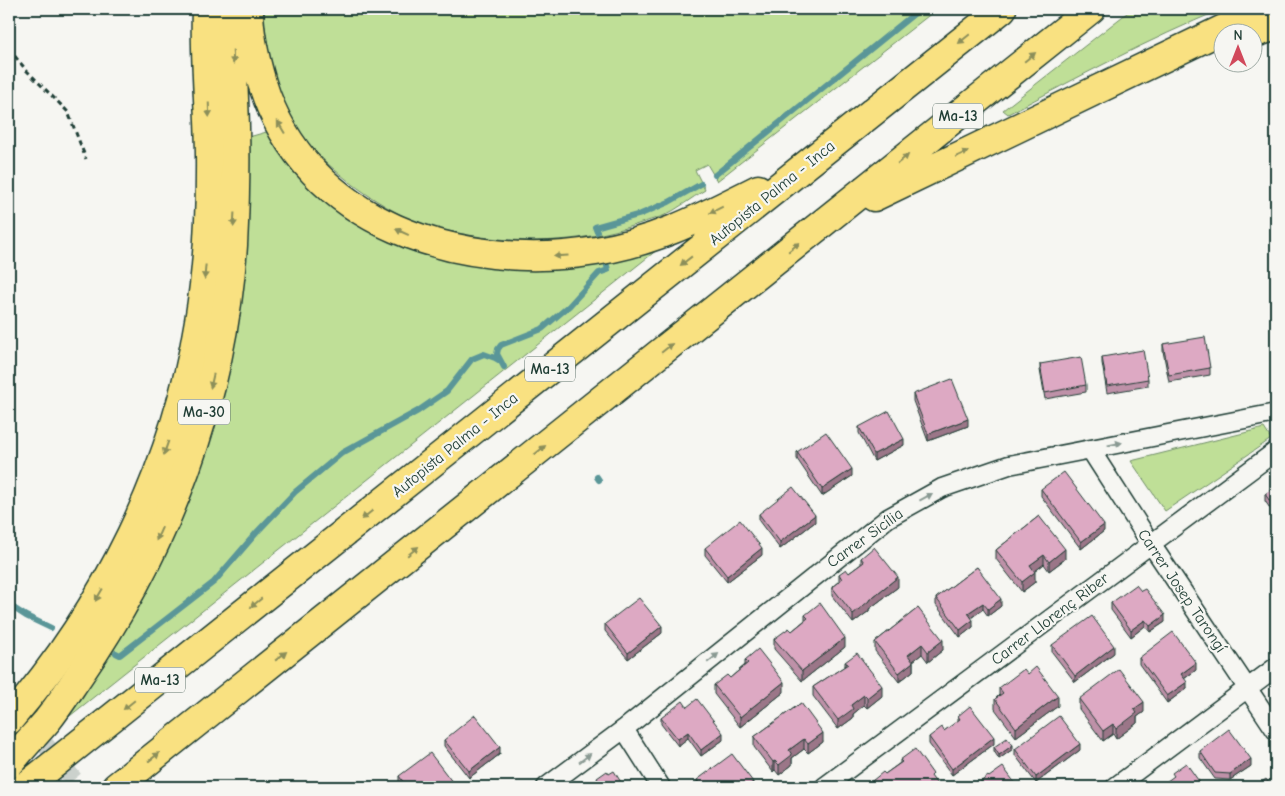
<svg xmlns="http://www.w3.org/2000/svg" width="1285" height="796" font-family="'Comic Neue',sans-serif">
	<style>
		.green { fill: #bfdf97; stroke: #6f8e66 }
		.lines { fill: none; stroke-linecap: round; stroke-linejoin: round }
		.stream { stroke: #5a9698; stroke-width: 6 }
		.minor-tunnel { stroke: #cbd1cc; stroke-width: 18; stroke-dasharray: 18 9; stroke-linecap: butt }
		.minor-casing { stroke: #1f3d34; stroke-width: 21 }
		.trunk-casing { stroke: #1f3d34; stroke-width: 31 }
		.motorway-casing { stroke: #1f3d34; stroke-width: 31 }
		.path { stroke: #1f3d34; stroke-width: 3; stroke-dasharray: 5 4; stroke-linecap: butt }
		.minor { stroke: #f6f6f2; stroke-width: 18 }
		.trunk { stroke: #f9e181; stroke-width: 28 }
		.motorway { stroke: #f9e181; stroke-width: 28 }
		.wall { fill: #be91a8; stroke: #1f3d34 }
		.shaded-wall { fill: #9b7688; stroke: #1f3d34 }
		.building { fill: #dda9c3; stroke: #1f3d34 }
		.oneway { fill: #8c8f5a }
		.oneway2 { fill: #8a9a93 }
		.labels { text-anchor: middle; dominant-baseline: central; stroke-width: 4.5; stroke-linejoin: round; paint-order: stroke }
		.shield { fill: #f6f6f2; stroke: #60746d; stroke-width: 1 }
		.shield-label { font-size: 15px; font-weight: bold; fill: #1f3d34 }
		.street-label { font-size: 16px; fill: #1f3d34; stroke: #f6f6f2 }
	</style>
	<rect width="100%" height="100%" fill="#f6f6f2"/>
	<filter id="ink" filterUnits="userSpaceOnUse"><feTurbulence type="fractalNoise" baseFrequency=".02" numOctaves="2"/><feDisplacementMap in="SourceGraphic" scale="10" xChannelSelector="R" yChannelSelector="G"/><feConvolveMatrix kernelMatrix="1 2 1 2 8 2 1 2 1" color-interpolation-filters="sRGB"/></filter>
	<g filter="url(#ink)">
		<path class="green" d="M264,9H937L717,181L707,164L695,170L705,190C691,198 678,209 663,216C655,219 646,221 638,224C579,244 519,245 458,233C450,231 440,230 432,228C389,215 321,166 296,129C292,124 290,117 288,111C273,79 265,44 264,9Z
			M1132,9H1222C1148,40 1078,77 1008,114L1003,110Z
			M270,131L400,243L667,242L56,727L129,619L167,550L204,457L249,137Z
			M1264,428L1271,439L1165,511L1131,461Z"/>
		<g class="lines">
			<path class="stream" d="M715,175L920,9
				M597,232L595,227L641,214L669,202L701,184
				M504,367L497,354L498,349L501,345L542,329L569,306L599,273L608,270L607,266
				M597,477L599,480
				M9,605L26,616L51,628
				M116,653L120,655L214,582L258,531L295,492L342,453L418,411L447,391L472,359L484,354L495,358L500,361"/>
			<path class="minor-tunnel" d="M11,703L80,787"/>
			<defs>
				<path id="minor" d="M1090,449L1151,544L1276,731
					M624,729L661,787
					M546,787L624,729L888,518L942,488L1009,465L1276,413
					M824,787L1276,451
					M1115,787L1276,667"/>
				<path id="trunk" d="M9,720C106,608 175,469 199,321C207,273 210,222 210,173C211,118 204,63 206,9"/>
				<path id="motorway" d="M249,9C249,34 255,59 262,83C306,225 462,273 596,251C656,242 704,216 758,189
					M1252,34L1276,26
					M874,197L1265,9
					M9,764C21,749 35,735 47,721C59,706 69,690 80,674C167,548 223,399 233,245C235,206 236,166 235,127C234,88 231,48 231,9
					M25,787L1002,9
					M116,787L1091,9"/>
			</defs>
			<use href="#minor" class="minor-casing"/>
			<use href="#trunk" class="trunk-casing"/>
			<use href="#motorway" class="motorway-casing"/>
			<path class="path" d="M9,49L27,71L68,112L86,159"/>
			<use href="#minor" class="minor"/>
			<use href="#trunk" class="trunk"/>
			<use href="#motorway" class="motorway"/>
		</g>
		<path class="wall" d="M1163,344L1210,368V375L1169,382L1163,351Z
			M1102,357L1148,379V386L1107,393L1102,363Z
			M1040,364L1086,385V392L1045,399L1040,370Z
			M913,394L968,426L928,441L913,401Z
			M859,427L904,445L874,461L859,433Z
			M797,452L852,476L822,496L797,459Z
			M1041,489L1104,531L1081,549L1041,496Z
			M1276,489V517L1265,501V494Z
			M759,514L815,522L780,549L759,521Z
			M1039,516L1065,559L1049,571L1044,564L1034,572L1035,582L1022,592L996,559V550Z
			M705,548L762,555L727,582L705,555Z
			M861,558L898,587L869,609V611L853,623L832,596V587L839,581V574L849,573L861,564Z
			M977,567L1001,606L988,616L983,609L971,618L973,627L960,637L936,605V598Z
			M1141,591L1165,622L1150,632L1145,626L1131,637L1111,610V603Z
			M918,608L943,650L928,662L922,654L913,661V671L899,682L875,651V642Z
			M805,615L845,647L802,681L774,649V639L792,631L805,620Z
			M605,624L662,633L628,659L605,631Z
			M1052,645L1114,653L1075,682L1052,652Z
			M1139,658L1196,670L1184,679L1187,688L1167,703L1139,664Z
			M745,660L784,692L740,727L714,694V685L730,678L745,665Z
			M845,662L882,696L867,708L864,705L853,714V718L838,729L813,696V687L845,666Z
			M999,688L1058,706L1016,737L995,709V699L999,695Z
			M1079,699L1144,712L1137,717V723L1116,739L1113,734L1103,741L1079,709Z
			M801,703L823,742L808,753L804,749L792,758V765L779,775L775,770L773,772L754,747V737Z
			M687,707L723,740L701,756L688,738L678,746L661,724V718Z
			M958,716L994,744L952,775L929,744V737L944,731L958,721Z
			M444,740L500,754L469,778L444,746Z
			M994,747L1013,749L999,759L994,751Z
			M1015,749L1080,750L1036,783L1015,755Z
			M1200,751L1251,766L1230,780L1215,779L1200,758Z
			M900,760L933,779V787H872V781L885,774L900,763Z
			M399,776L453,787H402L399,783Z
			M697,780L753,787H697Z"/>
		<path class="shaded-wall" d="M968,419V426L928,441V434Z
			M904,439V445L874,461V454Z
			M852,469V476L822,496V489Z
			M815,515V522L780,549V542Z
			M1104,525V531L1081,549V542Z
			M762,548V555L727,582V576Z
			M1065,549V559L1049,571V562Z
			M1044,555V564L1030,575V565Z
			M1035,572V582L1022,592V582Z
			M898,577V587L869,609V611L853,623V614L869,600Z
			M1001,599V606L988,616V609Z
			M983,603V609L968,620V613Z
			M1165,615V622L1150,632V626Z
			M973,620V627L960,637V630Z
			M1145,620V626L1131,637V630Z
			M662,626V633L628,659V653Z
			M845,638V647L802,681V671Z
			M943,640V650L928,662V652Z
			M922,644V654L908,665V655Z
			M1114,646V653L1075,682V676Z
			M913,662V671L899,682V673Z
			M1196,663V670L1181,681V674Z
			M784,682V692L740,727V717Z
			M1187,682V688L1167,703V696Z
			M882,686V696L867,708V698Z
			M864,695V705L853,714V718L838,729V720L851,705Z
			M1058,696V706L1016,737V728Z
			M1144,702V712L1137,717V723L1116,739V729L1134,709Z
			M1113,724V734L1103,741V731Z
			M688,732V738L678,746V739Z
			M723,733V740L701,756V750Z
			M823,733V742L808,753V744Z
			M994,737V744L952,775V769Z
			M804,739V749L792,758V765L779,775V765L789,750Z
			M1080,744V750L1036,783V777Z
			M1013,745V749L999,759V755Z
			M500,747V754L469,778V771Z
			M1251,759V766L1230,780V774Z
			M775,761V770L773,772V762Z
			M753,782V787H746Z
			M453,783V787H447Z"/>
		<path class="building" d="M1205,337L1210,368L1169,375L1163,344Z
			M1143,350L1148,379L1107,386L1102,357Z
			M1081,357L1086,385L1045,393L1040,364Z
			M952,379L968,419L928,434L913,394Z
			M889,411L904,439L874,454L859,427Z
			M826,432L852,469L822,489L797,452Z
			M1064,472L1104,525L1081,542L1041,489Z
			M793,487L815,515L780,542L759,514Z
			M1275,487L1276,489V510L1265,494Z
			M1039,516L1065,549L1049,562L1044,555L1030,565L1035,572L1022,582L996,550Z
			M740,520L762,548L727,576L705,548Z
			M874,547L898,577L869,600V601L853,614L832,587L842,579L839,574L846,569L849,573L864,562L861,558Z
			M977,567L1001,599L988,609L983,603L968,613L973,620L960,630L936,598Z
			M1136,585L1141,591L1145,589L1165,615L1150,626L1145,620L1131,630L1111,603Z
			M639,598L662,626L628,653L605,624Z
			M820,603L845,638L802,671L774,639L789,628L792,631L808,618L805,615Z
			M918,608L943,640L928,652L922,644L908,655L913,662L899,673L875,642Z
			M1092,616L1114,646L1075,676L1052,645Z
			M1173,632L1196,663L1181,674L1187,682L1167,696L1139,658Z
			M758,649L784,682L740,717L714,685L727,675L730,678L748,663L745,660Z
			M857,653L882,686L867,698L864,695L851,705L853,709L838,720L813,687L848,664L845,662Z
			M1036,667L1058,696L1016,728L995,699L1003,693L999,688L1024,669L1028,674Z
			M1119,669L1144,702L1134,709L1137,713L1116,729L1113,724L1103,731L1079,699Z
			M697,699L723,733L701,750L688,732L678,739L661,718L683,701L687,707Z
			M801,703L823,733L808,744L804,739L789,750L792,755L779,765L775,761L773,762L754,737Z
			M970,706L994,737L952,769L929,737L942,727L944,731L960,719L958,716Z
			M475,715L500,747L469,771L444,740Z
			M1059,716L1080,744L1036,777L1015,749Z
			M1229,729L1251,759L1230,774L1215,773L1200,751Z
			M1007,738L1013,745L999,755L994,747Z
			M915,749L933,774L931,776L937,784L933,787H876L872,781L883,772L885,774L902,762L900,760Z
			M430,753L453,783L447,787H407L399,776Z
			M732,754L753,782L746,787H702L697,780Z
			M1186,763L1203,787H1159L1174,776L1172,773Z
			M1003,767L1018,787H974L988,776L989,777Z
			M607,771L609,774L614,771L624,787H588L598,781L597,778Z
			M1266,779L1272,787H1255Z
			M1156,784L1159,787H1152Z"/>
		<defs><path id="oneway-solid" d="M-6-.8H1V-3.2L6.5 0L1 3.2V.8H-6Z" transform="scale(1.25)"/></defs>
		<g class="oneway">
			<use href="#oneway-solid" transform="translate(964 39) rotate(141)"/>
			<use href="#oneway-solid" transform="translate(233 57) rotate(88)"/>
			<use href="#oneway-solid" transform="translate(1030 57) rotate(-39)"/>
			<use href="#oneway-solid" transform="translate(209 110) rotate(88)"/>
			<use href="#oneway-solid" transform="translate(281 127) rotate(-121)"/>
			<use href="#oneway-solid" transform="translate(962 154) rotate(-25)"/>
			<use href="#oneway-solid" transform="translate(903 159) rotate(-39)"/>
			<use href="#oneway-solid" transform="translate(716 210) rotate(154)"/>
			<use href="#oneway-solid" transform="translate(234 220) rotate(93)"/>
			<use href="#oneway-solid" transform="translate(402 232) rotate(-155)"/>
			<use href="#oneway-solid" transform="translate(794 247) rotate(-39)"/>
			<use href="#oneway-solid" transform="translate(561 256) rotate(177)"/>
			<use href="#oneway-solid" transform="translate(686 261) rotate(142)"/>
			<use href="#oneway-solid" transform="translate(205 272) rotate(95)"/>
			<use href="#oneway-solid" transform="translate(667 348) rotate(-39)"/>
			<use href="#oneway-solid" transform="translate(212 381) rotate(103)"/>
			<use href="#oneway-solid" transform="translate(166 448) rotate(109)"/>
			<use href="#oneway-solid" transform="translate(540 450) rotate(-39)"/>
			<use href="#oneway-solid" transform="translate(367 515) rotate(141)"/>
			<use href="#oneway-solid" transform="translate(159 534) rotate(114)"/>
			<use href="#oneway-solid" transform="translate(413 551) rotate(-39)"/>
			<use href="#oneway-solid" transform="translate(99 595) rotate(120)"/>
			<use href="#oneway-solid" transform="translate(256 603) rotate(141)"/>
			<use href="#oneway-solid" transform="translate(281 656) rotate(-38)"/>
			<use href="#oneway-solid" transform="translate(129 705) rotate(141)"/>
			<use href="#oneway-solid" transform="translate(154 757) rotate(-38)"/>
		</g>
		<g class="oneway2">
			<use href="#oneway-solid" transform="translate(1115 444) rotate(-11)"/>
			<use href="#oneway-solid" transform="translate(926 497) rotate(-29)"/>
			<use href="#oneway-solid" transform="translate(713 658) rotate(-39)"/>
			<use href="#oneway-solid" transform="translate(585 758) rotate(-37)"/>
		</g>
	</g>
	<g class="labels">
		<g class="shield">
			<rect x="933" y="103.5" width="50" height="25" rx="4"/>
			<rect x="525" y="356.5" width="50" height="25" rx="4"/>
			<rect x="178" y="399.5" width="52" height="25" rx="4"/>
			<rect x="135" y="667.5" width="50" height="25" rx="4"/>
		</g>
		<g class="shield-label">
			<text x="958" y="116">Ma-13</text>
			<text x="550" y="369">Ma-13</text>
			<text x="204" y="412">Ma-30</text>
			<text x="160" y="680">Ma-13</text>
		</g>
		<g class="street-label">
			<text transform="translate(772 193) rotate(-39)">Autopista Palma - Inca</text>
			<text transform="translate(455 445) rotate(-39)">Autopista Palma - Inca</text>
			<text transform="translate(865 538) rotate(-36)">Carrer Sicília</text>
			<text transform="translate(1182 591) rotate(56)">Carrer Josep Tarongí</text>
			<text transform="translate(1050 619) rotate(-37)">Carrer Llorenç Riber</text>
		</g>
	</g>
	<rect width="1285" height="796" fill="none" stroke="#f6f6f2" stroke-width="30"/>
	<rect x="15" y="15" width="1255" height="766" fill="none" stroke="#1f3d34" stroke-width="2" filter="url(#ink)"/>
	<g transform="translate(1238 48)"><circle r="24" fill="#f6f6f2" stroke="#a0aca6"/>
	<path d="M0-4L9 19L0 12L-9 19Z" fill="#d1495b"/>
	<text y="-8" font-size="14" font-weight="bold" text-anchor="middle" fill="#1f3d34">N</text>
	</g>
</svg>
